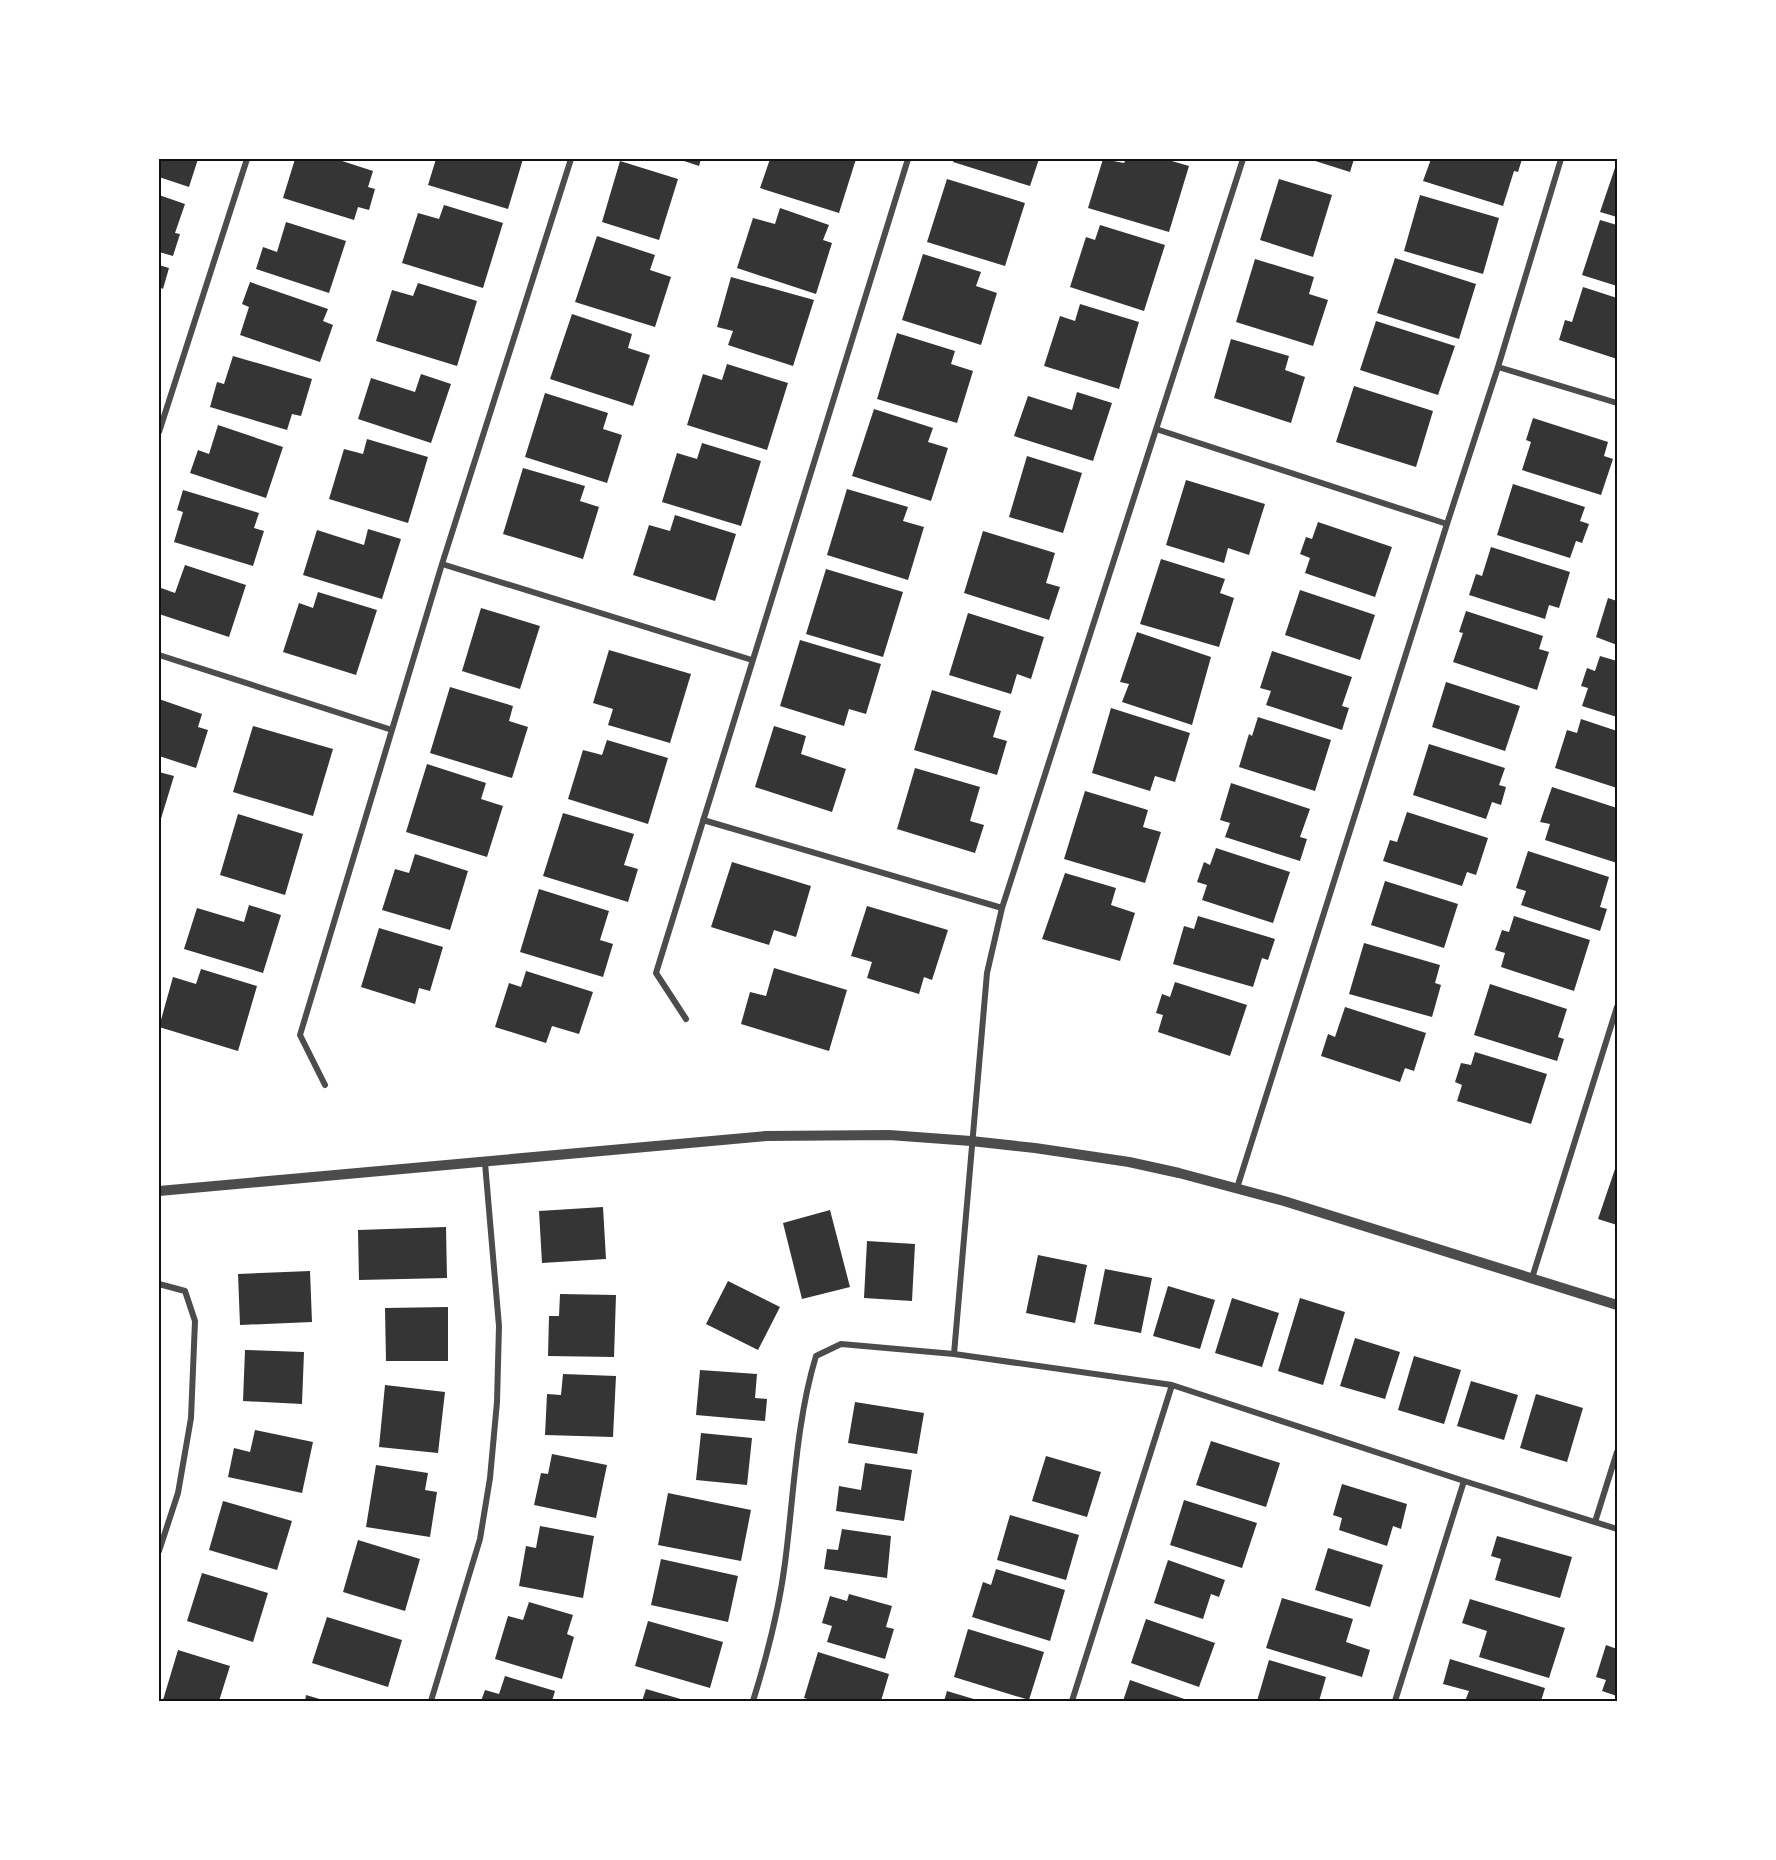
<svg xmlns="http://www.w3.org/2000/svg" width="1776" height="1860" font-family="Quicksand,sans-serif">
	<style>
		.building { fill: #353535 }
		.lines { fill: none; stroke-linecap: round; stroke-linejoin: round }
		.minor { stroke: #4c4c4c; stroke-width: 6 }
		.tertiary { stroke: #4c4c4c; stroke-width: 10 }
		.neatline { fill: none; stroke: #111; stroke-width: 2 }
	</style>
	<rect width="100%" height="100%" fill="#fff"/>
	<path class="building" d="M159,159H198L189,187L159,177Z
		M295,159H336L373,171L368,187L375,189L369,210L358,207L354,220L283,198Z
		M436,159H523L508,209L428,185Z
		M678,159H701L699,166Z
		M770,159H856L839,213L760,188Z
		M954,159H1039L1030,186L953,162Z
		M1103,159L1124,163L1126,159H1165L1189,166L1169,232L1088,208Z
		M1309,159H1354L1350,172Z
		M1431,159H1522L1518,172L1514,171L1503,206L1423,181Z
		M620,161L678,179L659,240L602,222Z
		M1617,162V217L1600,212Z
		M947,179L1025,203L1005,266L927,242Z
		M1279,179L1332,195L1313,257L1260,240Z
		M159,195L185,204L175,233L180,234L173,256L159,252Z
		M1420,195L1499,218L1483,274L1404,251Z
		M444,205L503,223L483,288L402,263L418,213L439,219Z
		M780,208L829,225L823,240L832,243L816,294L737,268L753,218L775,224Z
		M1600,220L1617,225V286L1582,275Z
		M286,222L346,241L329,293L256,269L263,247L277,252Z
		M1100,225L1165,245L1144,311L1070,287L1086,237L1095,240Z
		M597,236L655,255L650,270L671,277L655,327L575,302Z
		M923,254L981,272L976,286L997,293L981,345L902,320Z
		M1395,258L1476,284L1459,339L1377,313Z
		M1255,259L1314,277L1309,294L1328,300L1313,346L1236,322Z
		M159,265L169,268L163,289L159,287Z
		M731,277L814,300L793,366L728,345L733,331L717,327Z
		M250,282L328,309L323,321L333,325L320,362L240,335L249,307L242,304Z
		M418,283L477,301L457,366L376,341L392,290L413,296Z
		M1583,287L1617,298V359L1559,340L1565,320L1572,322Z
		M1080,304L1139,322L1119,389L1044,366L1060,316L1075,321Z
		M572,314L632,334L628,348L650,355L633,406L550,379Z
		M1376,321L1455,346L1438,395L1360,370Z
		M897,333L955,351L951,364L973,371L957,423L877,399Z
		M1231,339L1289,356L1285,370L1305,377L1291,423L1214,398Z
		M233,356L312,379L301,416L292,414L287,430L210,407L217,382L224,384Z
		M727,364L788,383L767,450L687,425L703,374L722,380Z
		M421,374L451,384L431,443L358,419L371,378L415,392Z
		M1354,386L1433,411L1416,467L1336,442Z
		M1077,392L1112,403L1093,461L1014,436L1028,396L1072,410Z
		M545,393L608,413L603,429L622,435L607,483L525,457Z
		M874,409L933,428L928,442L948,448L931,501L852,476Z
		M1533,418L1608,442L1604,456L1613,459L1601,495L1522,470L1531,442L1526,440Z
		M218,425L283,447L266,498L190,473L198,450L209,454Z
		M367,439L428,457L408,523L329,499L344,449L363,454Z
		M702,443L761,461L741,526L662,502L677,453L697,459Z
		M1027,456L1082,473L1063,533L1009,517Z
		M523,468L585,486L580,501L599,507L583,559L503,534Z
		M1186,480L1265,504L1249,555L1228,548L1224,563L1166,545Z
		M1513,484L1585,507L1580,521L1589,524L1582,543L1576,541L1570,558L1497,535Z
		M847,489L908,507L903,521L924,527L908,580L827,555Z
		M183,490L259,513L254,528L264,531L253,566L174,542L183,512L177,510Z
		M675,515L736,534L715,601L633,575L649,525L670,531Z
		M1318,522L1392,547L1375,597L1305,573L1310,558L1300,554L1306,537L1312,539Z
		M368,529L401,539L382,599L303,575L317,530L364,545Z
		M983,531L1055,553L1046,583L1060,587L1049,620L964,593Z
		M1491,547L1570,572L1559,608L1549,605L1545,619L1469,595L1476,574L1482,576Z
		M1161,559L1225,579L1220,593L1234,598L1219,647L1140,624Z
		M185,565L246,585L229,637L159,614V595L161,588L175,593Z
		M826,569L903,592L883,657L806,634Z
		M1300,590L1375,615L1360,660L1285,635Z
		M318,592L377,610L356,675L283,652L299,603L313,608Z
		M1608,598L1617,601V645L1596,637Z
		M481,608L540,626L520,689L462,671Z
		M1466,611L1543,636L1539,649L1549,652L1537,690L1453,662L1463,633L1459,632Z
		M968,613L1044,637L1031,679L1017,674L1011,694L949,675Z
		M1137,632L1211,657L1192,725L1122,702L1129,684L1120,682Z
		M800,640L881,664L866,714L849,709L844,726L780,706Z
		M609,650L691,674L670,743L608,725L613,709L593,703Z
		M1272,651L1352,677L1342,706L1349,708L1342,730L1266,705L1271,691L1260,688Z
		M1600,656L1617,661V717L1582,706L1588,688L1581,686L1587,668L1595,671Z
		M1446,682L1520,706L1505,751L1432,727Z
		M450,687L513,706L509,721L528,727L512,778L430,753Z
		M932,690L1001,711L993,737L1007,741L997,775L914,750Z
		M159,699L202,714L198,727L208,730L196,768L159,756Z
		M1111,708L1190,733L1175,782L1155,776L1150,791L1092,773Z
		M1258,717L1331,740L1315,791L1239,767L1249,734L1252,736Z
		M1581,719L1617,731V788L1555,768L1567,730L1577,733Z
		M253,726L333,749L313,816L233,792Z
		M774,726L806,736L801,754L846,769L832,812L755,787Z
		M607,740L668,758L648,824L568,799L583,750L602,755Z
		M1429,744L1505,768L1499,785L1506,787L1501,805L1492,802L1486,819L1413,795Z
		M427,764L486,783L481,799L503,806L487,857L406,832Z
		M915,768L980,787L970,821L984,825L975,853L897,829Z
		M159,772L174,776L160,822H159Z
		M1231,783L1310,809L1300,837L1307,839L1300,861L1225,837L1230,823L1220,820Z
		M1552,787L1617,808V863L1545,840L1550,824L1540,822Z
		M1085,791L1148,810L1143,827L1161,832L1145,883L1064,859Z
		M1407,812L1488,838L1476,875L1467,872L1462,886L1383,861L1390,840L1397,842Z
		M563,813L634,834L624,865L638,869L628,902L543,876Z
		M238,814L303,834L285,895L220,875Z
		M1216,848L1290,872L1273,923L1202,900L1207,885L1197,882L1204,862L1210,865Z
		M1528,851L1609,877L1600,907L1607,909L1600,931L1521,905L1526,891L1516,888Z
		M415,854L468,871L450,930L382,910L395,869L409,873Z
		M732,862L811,886L796,937L774,930L769,945L711,927Z
		M1065,873L1116,888L1111,905L1135,913L1120,961L1042,939Z
		M1385,881L1458,904L1444,948L1371,925Z
		M539,889L609,911L600,940L613,944L603,977L520,952Z
		M249,905L281,915L263,973L184,949L197,908L244,922Z
		M867,906L948,930L932,980L924,977L919,994L867,978L872,962L851,956Z
		M1198,916L1275,939L1268,960L1262,958L1253,987L1173,964L1184,926L1194,929Z
		M1514,916L1590,940L1574,991L1501,967L1505,953L1495,950L1502,930L1509,932Z
		M379,928L443,947L430,991L419,988L415,1004L361,987Z
		M1364,943L1440,965L1435,983L1441,985L1432,1017L1349,994Z
		M774,968L847,990L829,1051L741,1024L750,992L766,996Z
		M201,969L257,986L238,1051L159,1027L173,977L196,984Z
		M526,971L593,992L579,1034L552,1026L546,1043L495,1027L509,983L521,987Z
		M1175,982L1247,1005L1230,1056L1158,1032L1163,1015L1156,1013L1162,994L1170,997Z
		M1490,984L1567,1009L1558,1037L1564,1039L1557,1061L1474,1035Z
		M1345,1007L1426,1033L1414,1071L1405,1068L1400,1082L1321,1056L1328,1034L1335,1037Z
		M1475,1052L1547,1074L1531,1124L1457,1101L1462,1085L1455,1082L1461,1063L1471,1065Z
		M1615,1169L1617,1170V1225L1598,1219Z
		M603,1207L606,1259L542,1263L539,1211Z
		M830,1210L850,1287L802,1299L783,1223Z
		M446,1227L447,1278L359,1280L358,1230Z
		M867,1241L915,1244L912,1301L864,1298Z
		M1038,1255L1087,1265L1075,1323L1026,1313Z
		M1105,1269L1152,1278L1141,1333L1094,1324Z
		M310,1271L312,1322L240,1325L238,1274Z
		M728,1281L780,1307L758,1350L706,1324Z
		M1168,1286L1215,1300L1200,1349L1153,1336Z
		M560,1294L616,1295L614,1357L548,1356L549,1316H559Z
		M1232,1298L1279,1313L1262,1367L1215,1353Z
		M1300,1298L1345,1312L1323,1385L1278,1371Z
		M448,1307V1361H386L385,1308Z
		M1355,1338L1400,1352L1385,1399L1340,1386Z
		M245,1350L304,1352L302,1404L243,1401Z
		M1414,1356L1461,1370L1444,1424L1398,1410Z
		M700,1370L757,1374L755,1398L767,1399L765,1421L696,1415Z
		M563,1374L616,1376L613,1437L545,1435L547,1394L561,1395Z
		M1471,1381L1518,1395L1504,1440L1457,1426Z
		M385,1385L445,1392L438,1453L379,1447Z
		M1536,1394L1583,1408L1567,1462L1520,1448Z
		M855,1402L924,1413L917,1454L848,1443Z
		M255,1430L313,1442L302,1493L228,1477L234,1448L250,1452Z
		M701,1433L752,1438L747,1485L696,1480Z
		M1211,1441L1280,1463L1266,1507L1196,1485Z
		M552,1454L607,1465L596,1518L534,1505L541,1473L548,1474Z
		M1046,1456L1101,1472L1087,1517L1032,1501Z
		M865,1463L912,1470L904,1521L836,1511L839,1486L861,1490Z
		M376,1465L428,1473L425,1490L437,1492L430,1537L366,1527Z
		M1342,1484L1407,1504L1401,1529L1393,1526L1387,1546L1339,1530L1342,1518L1333,1515Z
		M668,1493L751,1510L741,1561L658,1545Z
		M1184,1500L1257,1523L1242,1568L1170,1545Z
		M223,1501L292,1521L277,1570L209,1550Z
		M1010,1515L1079,1535L1066,1580L997,1560Z
		M540,1526L594,1536L583,1598L519,1586L526,1546L536,1548Z
		M842,1529L891,1536L887,1578L824,1569L827,1549L838,1550Z
		M1497,1536L1572,1557L1560,1598L1495,1580L1501,1559L1491,1556Z
		M358,1540L420,1559L405,1611L343,1592Z
		M1328,1548L1383,1565L1370,1607L1315,1590Z
		M661,1559L738,1576L728,1622L651,1605Z
		M1168,1560L1225,1580L1219,1597L1211,1594L1203,1619L1154,1603Z
		M996,1569L1065,1590L1050,1641L972,1617L983,1582L991,1585Z
		M202,1573L268,1593L253,1642L187,1621Z
		M849,1594L892,1606L886,1627L894,1629L885,1659L827,1642L832,1626L822,1623L830,1596L847,1601Z
		M1282,1598L1353,1619L1346,1642L1370,1650L1362,1677L1266,1648Z
		M1470,1599L1565,1628L1549,1678L1479,1657L1487,1631L1462,1623Z
		M529,1602L573,1615L567,1634L574,1637L562,1679L495,1659L508,1616L523,1620Z
		M327,1617L402,1640L388,1687L312,1663Z
		M1146,1619L1215,1643L1199,1687L1131,1663Z
		M648,1621L723,1642L710,1688L635,1666Z
		M968,1629L1044,1652L1029,1700L954,1677Z
		M1606,1645L1617,1649V1696L1602,1691L1606,1680L1596,1677Z
		M178,1650L230,1666L219,1701L163,1700Z
		M818,1652L889,1674L881,1701H814L804,1698Z
		M1450,1659L1545,1688L1541,1701H1465L1469,1691L1443,1684Z
		M1269,1660L1326,1677L1319,1701H1257Z
		M505,1676L555,1691L552,1701H481L485,1690L499,1694Z
		M1130,1680L1190,1701H1123Z
		M646,1689L684,1700V1701H642Z
		M947,1691L977,1700V1701H944Z
		M306,1695L323,1700V1701H305Z"/>
	<g class="lines">
		<path class="minor" d="M1498,367L1617,403
			M1156,429L1447,524
			M159,432L247,159
			M442,564L752,660
			M159,655L392,730
			M703,820L1002,908
			M686,1019L656,973L908,159
			M325,1085L300,1035L442,564L571,159
			M1237,1188L1447,524L1498,367L1561,159
			M1532,1278L1617,1007
			M159,1284L185,1291L195,1321L191,1418L178,1493L159,1551
			M954,1354L987,973L1002,908L1243,159
			M1595,1522L1617,1452
			M431,1701L480,1539L490,1478L497,1402L499,1326L485,1163
			M753,1701C767,1656 779,1610 785,1563C794,1494 796,1422 816,1356L841,1344L954,1354L1172,1385L1464,1481L1617,1529
			M1072,1701L1172,1385
			M1395,1701L1464,1481"/>
		<path class="tertiary" d="M159,1191L766,1136L889,1135L971,1141L1035,1148L1129,1162L1179,1173L1284,1201L1617,1305"/>
	</g>
	<rect width="1776" height="1860" fill="none" stroke="#ffffff" stroke-width="321"/>
	<rect x="160" y="160" width="1456" height="1540" class="neatline"/>
</svg>
